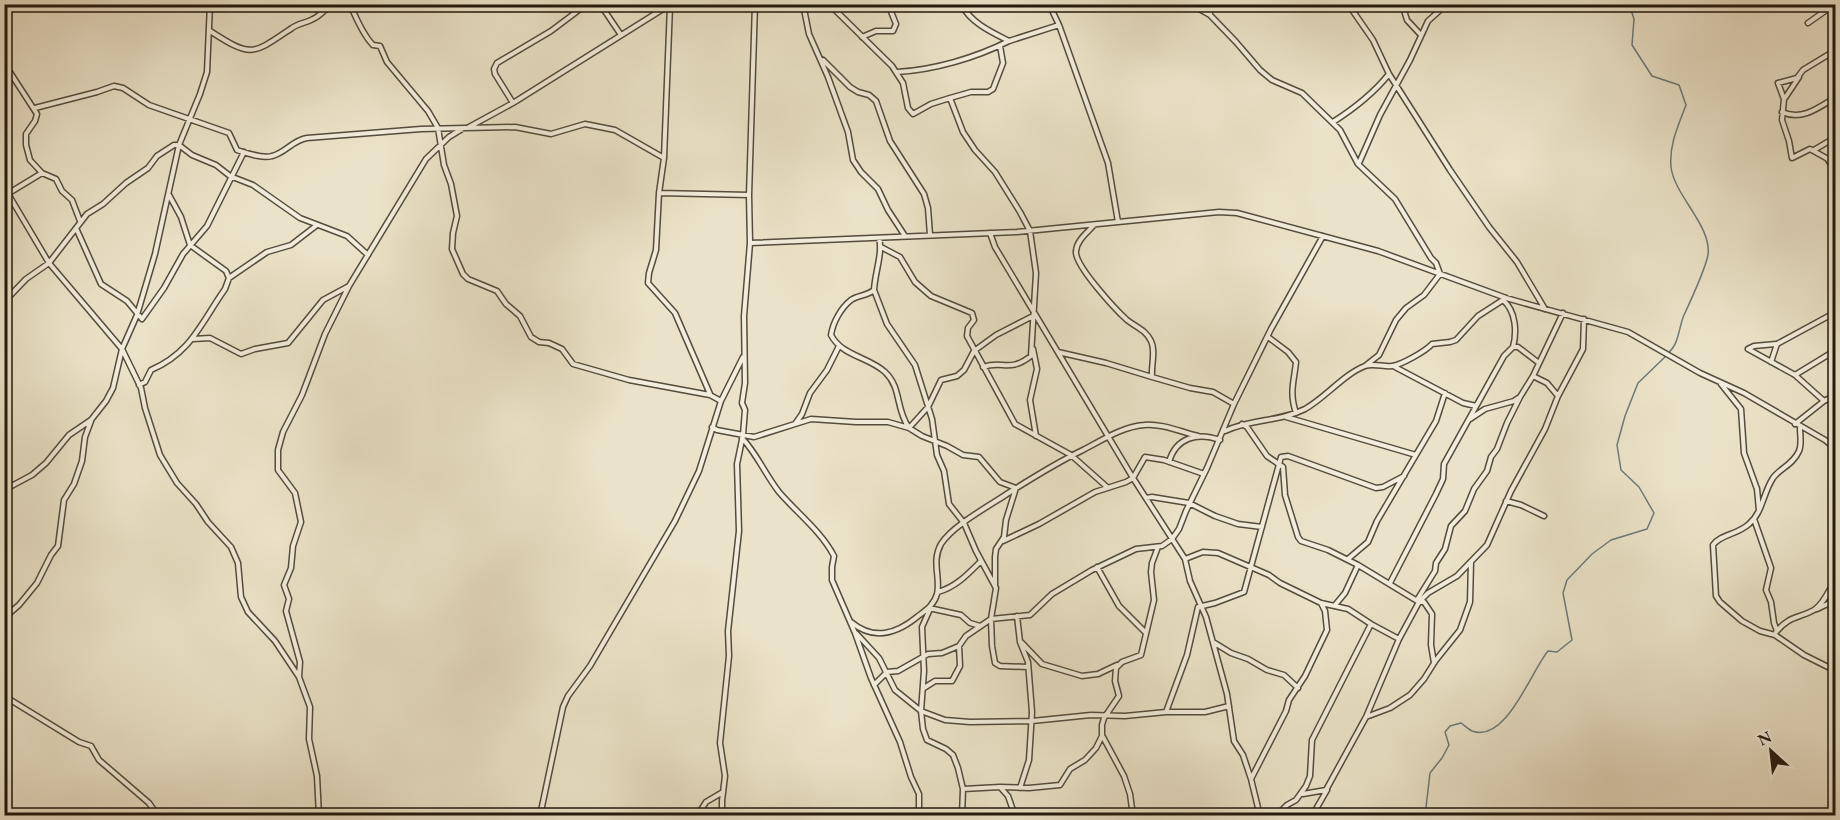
<svg xmlns="http://www.w3.org/2000/svg" width="1840" height="820" font-family="'EB Garamond',serif">
	<style>
		.lines { fill: none; stroke-linecap: round; stroke-linejoin: round }
		.stream { stroke: #6b7a79; stroke-width: 1.5 }
		.street-casing { stroke: #544c3d; stroke-width: 7 }
		.street { stroke: #f2eddc; stroke-width: 4 }
	</style>
	<rect width="100%" height="100%" fill="#ebe3c9"/>
	<filter id="stains"><feTurbulence type="fractalNoise" baseFrequency=".00333" numOctaves="4"/><feColorMatrix values="0 0 0 0 .2 0 0 0 0 .09 0 0 0 0 .02 0 0 0 .5 -.17"/></filter>
	<radialGradient id="worn" r=".72"><stop offset=".6" stop-color="#630" stop-opacity="0"/><stop offset="1" stop-color="#630" stop-opacity=".3"/></radialGradient>
	<g class="lines">
		<path class="stream" d="M1629,4L1634,19L1632,45L1652,76L1679,85L1686,105C1678,126 1669,145 1671,167C1674,195 1712,226 1708,255C1705,270 1691,300 1684,315C1679,326 1679,344 1669,352
			M1425,816L1430,773L1442,758L1449,745L1445,732L1450,726L1461,723C1464,725 1468,729 1472,731C1506,744 1531,671 1548,651L1557,652L1572,640L1563,593L1567,580L1592,554L1611,540L1647,529L1654,513L1639,487L1621,470L1617,445L1625,416L1638,383L1666,356"/>
		<defs>
			<path id="street" d="M350,4C355,16 365,37 373,45L380,46L387,62L428,111L438,128L444,165L451,184L457,216L453,233L452,249L463,274L468,279L497,291L506,304L520,316L531,337L539,342L549,343L562,349L573,364L629,380L710,395L721,401
				M600,4L621,35
				M803,4L809,34L828,77L848,132L853,160L861,172L878,189L888,210L905,236
				M829,4L892,66L903,83L908,108L913,114L931,104L950,98L963,132L975,150L995,172L1020,212L1030,231L1036,273L1031,356C1009,373 1003,360 983,367
				M961,4C971,23 991,32 1009,41L1059,25
				M1049,4L1059,25L1108,163L1118,222
				M1190,4L1210,15
				M1210,4V15L1236,42L1260,70L1272,80L1302,93L1340,130L1358,164L1395,199L1431,258L1436,263L1440,274L1424,295L1406,308L1396,320L1379,355L1365,366
				M1348,4L1373,40L1389,74L1450,170L1489,227L1517,262L1545,309
				M1402,4L1407,20L1420,34
				M670,6L664,158L659,193L749,195
				M1808,23L1835,4
				M210,31C252,58 252,55 292,28C299,23 306,23 313,19C320,16 326,9 331,4
				M862,37L876,31H893L896,24L888,4
				M1836,50L1803,70L1797,78L1778,83L1784,99L1782,120L1789,141L1792,158L1810,149L1828,159L1836,161
				M823,60L850,87L858,92L869,95L876,101L890,141L924,194L928,208L930,235
				M4,63L37,114L35,121L26,134V145L30,160L42,173L56,179L62,191L72,200L80,221
				M897,72C934,70 975,58 1009,41
				M950,98L971,92H988L993,89L1003,63L1000,46
				M1785,98L1799,77
				M513,103L495,74L494,69L497,63L551,31L587,4
				M35,108L97,92L114,86L123,88L149,105L229,133L237,150C247,153 262,159 272,156C285,153 293,140 307,138L421,129L515,127L551,134L585,124L615,130L664,158
				M1782,112C1802,121 1818,108 1836,97
				M1333,122C1355,108 1373,94 1389,74
				M469,127L513,103L671,4
				M1814,150L1836,137
				M1828,160L1836,172
				M1359,163L1380,115L1410,60L1428,21L1447,4
				M4,187L49,263L122,349L141,388L145,408L160,455L177,483L196,504L208,522L231,547L238,563L241,597L248,612L275,641L299,677L310,707L309,739L317,776L319,816
				M9,193L42,173
				M659,193L656,250L649,273L648,283L675,313L710,394
				M76,228L101,284L127,301L142,319L164,288L183,254L207,226L244,152
				M990,233L995,247L1133,478L1185,559L1190,581L1206,617L1227,694L1234,741L1243,755L1251,779L1260,816
				M879,238C883,253 875,272 874,290C867,296 858,295 851,300C841,308 833,322 831,335C842,356 869,357 885,372C902,388 895,408 909,428L928,407L941,380L957,376L964,370L974,351L996,335L1033,316
				M750,243L1017,232L1219,212L1237,213L1378,251L1506,298L1628,332L1700,373L1744,393L1825,440L1836,449
				M881,247L900,257L915,282L931,296L972,313L974,320L968,328L967,336L1015,424L1071,455L1107,487
				M229,278L267,252L291,245L317,225
				M874,290L887,324L915,365L932,419L937,455L944,471L949,504L964,523L976,551L996,588L991,619L992,646L995,663L1000,666L1028,667
				M1503,300C1516,311 1517,332 1513,347
				M4,302L26,279L49,263L87,214L103,204L126,183L148,168L157,156L174,145H179L192,155L216,165L230,176L253,185L300,218L347,236L368,255
				M1268,337L1288,352L1296,362C1294,382 1289,392 1296,413
				M193,339L210,338L241,354L255,349L288,343L323,300L349,286L426,159L449,137L462,129
				M1033,349L1037,369L1030,400L1036,436
				M1748,349L1795,375L1824,401
				M1748,349L1754,346L1776,344
				M1058,352L1106,363L1152,377
				M1771,362L1777,344L1836,312
				M1395,367L1463,403L1476,406
				M1795,375L1836,350
				M1721,384L1741,409L1744,453L1757,489L1759,510
				M139,385L145,382L151,370C191,353 201,323 225,289L229,278L226,271L190,245L181,217L169,195
				M1558,396L1547,383L1533,376L1563,313
				M1234,404L1271,329L1323,236
				M1286,417L1416,455
				M1470,419L1485,409L1514,401L1520,397L1533,376
				M795,424L811,419L856,422H888L909,428L922,436L947,446L963,455L979,457L1000,482L1016,488L1006,520L1004,537L996,549L995,557V585
				M1242,424L1247,427L1267,456L1283,467L1285,495L1298,537L1301,541L1328,550L1358,565
				M1795,424L1824,401L1836,395
				M712,427L717,430L754,437L795,424L802,414L810,393L827,370L839,346
				M1800,428C1800,436 1802,444 1799,451C1793,465 1780,468 1773,478C1763,493 1763,512 1749,524C1737,535 1721,534 1713,545L1716,596L1720,602L1742,621L1760,631L1775,635L1804,655L1830,668L1836,669
				M1225,431C1250,419 1279,422 1305,409C1325,398 1344,374 1365,366C1373,363 1384,367 1392,366C1401,365 1426,351 1432,344L1450,342L1456,340L1478,316L1506,298
				M742,438C757,454 765,474 779,492C797,513 821,531 834,556L832,567V580L855,633L871,678L900,742L911,777L919,794V816
				M1831,446L1836,458
				M1169,462C1176,437 1198,432 1220,440
				M4,490L32,475L46,463L69,435L91,420L106,401L113,388L122,349L137,315L155,254L179,145L200,94L207,72L210,4
				M1146,498L1152,497L1189,503L1215,516L1238,524L1262,527
				M1506,501L1521,505L1544,516
				M1754,519L1771,568L1766,590L1771,602L1774,623L1777,631
				M1003,541L1039,524L1095,492L1126,482L1133,478L1145,457L1164,460L1204,474
				M1185,559L1203,552L1218,553L1269,575L1280,583L1321,603L1348,609L1371,624
				M1348,559L1368,542L1377,521L1436,421L1445,393
				M1097,567L1119,606L1146,633
				M1390,583L1436,494L1443,479L1444,464L1504,356L1513,347H1518L1539,363
				M938,592C956,587 968,574 981,561
				M1417,600L1435,571L1436,563L1445,549L1451,526L1465,511L1474,489L1487,471L1491,457L1497,449L1507,423L1520,397
				M1335,605L1345,593L1358,565L1419,602H1424L1432,614L1431,645L1434,663
				M929,608L961,615L970,623L980,626
				M930,609L922,627L924,671L921,711L923,729L927,740L946,749L953,755L958,768L963,789L1000,787L1008,796L1015,816
				M1817,609L1836,600
				M1017,616L1020,642L1028,662L1032,712L1029,760L1020,788
				M4,618L19,605L37,583L51,555L58,546L64,500L74,484L82,461L85,437L91,421
				M851,622C874,641 896,634 917,617C926,610 934,605 937,594C941,578 931,562 941,544C953,525 991,505 1010,492C1034,477 1056,463 1081,451C1101,441 1121,427 1144,425C1161,423 1181,432 1198,436
				M1776,632C1790,615 1798,619 1814,610C1824,604 1830,588 1836,578
				M856,633L879,658L895,690L921,711L945,720L970,722L1032,721L1091,715L1125,716L1166,712H1205L1229,706
				M1021,642L1042,664L1082,676L1098,674L1117,665
				M1213,642L1231,653L1248,659L1267,670L1284,675L1298,688
				M299,677L300,662L286,611L289,599L284,585L291,568L293,546L301,522L295,493L278,470V450L283,432L302,395L325,334L349,286
				M874,685L887,672L898,671L928,654L942,653L959,646L966,636L991,619L1030,615L1052,594L1092,570L1136,549L1162,546L1172,539L1179,529L1186,511L1207,468L1234,404L1213,392L1190,388L1152,377C1151,365 1156,351 1151,341C1146,330 1136,327 1127,320C1116,310 1074,265 1076,251C1077,240 1087,233 1094,225
				M924,688L935,681H952L960,666L959,646
				M4,696L79,742L91,746L99,760L149,803L158,816
				M1166,712L1187,655L1198,607L1215,603L1244,592L1281,457L1288,456L1376,488L1383,487L1404,476
				M1366,717L1399,639
				M1103,737L1124,776L1130,794L1133,816
				M1251,779L1286,711L1289,700L1305,676L1327,630L1325,611L1321,603
				M1000,787L1029,788L1060,785L1070,769L1085,760L1096,748L1102,736V725L1104,718L1119,696L1115,681L1116,668L1122,662L1141,655L1154,600L1151,572L1152,563L1158,547
				M1303,794L1326,790L1366,717L1390,708L1410,695L1424,679L1436,660L1460,630L1470,602L1471,562
				M540,816L563,707L568,696L590,666L675,521L699,471L721,401L743,357
				M697,816L706,802L723,792
				M722,816V801L725,776L720,743L729,656L728,631L739,531L737,464L743,435L745,410L742,403L745,383L744,316L750,243L749,195L755,4
				M962,816L963,789
				M1276,816L1287,805L1296,800L1306,786L1310,776L1312,740L1371,624L1399,639L1419,602L1428,593L1457,576L1487,545L1511,491L1545,429L1558,396L1583,349L1584,319
				M1312,816L1327,790"/>
		</defs>
		<use href="#street" class="street-casing"/>
		<use href="#street" class="street"/>
	</g>
	<rect width="1840" height="820" fill="none" stroke="#ebe3c9" stroke-width="24"/>
	<rect x="6" y="6" width="1828" height="808" fill="none" stroke="#21190e" stroke-width="3"/>
	<rect x="12" y="12" width="1816" height="796" fill="none" stroke="#21190e" stroke-width="1.5"/>
	<g transform="translate(1771 751) rotate(333)" stroke="#f2eddc" stroke-width="4.5" paint-order="stroke">
	<path d="M0-4.5L10 22L0 15L-10 22Z" fill="#21190e"/>
	<text y="-9" font-size="16" font-weight="bold" text-anchor="middle" fill="#21190e">N</text>
	</g>
	<rect width="100%" height="100%" filter="url(#stains)"/>
	<rect width="100%" height="100%" fill="url(#worn)"/>
</svg>
